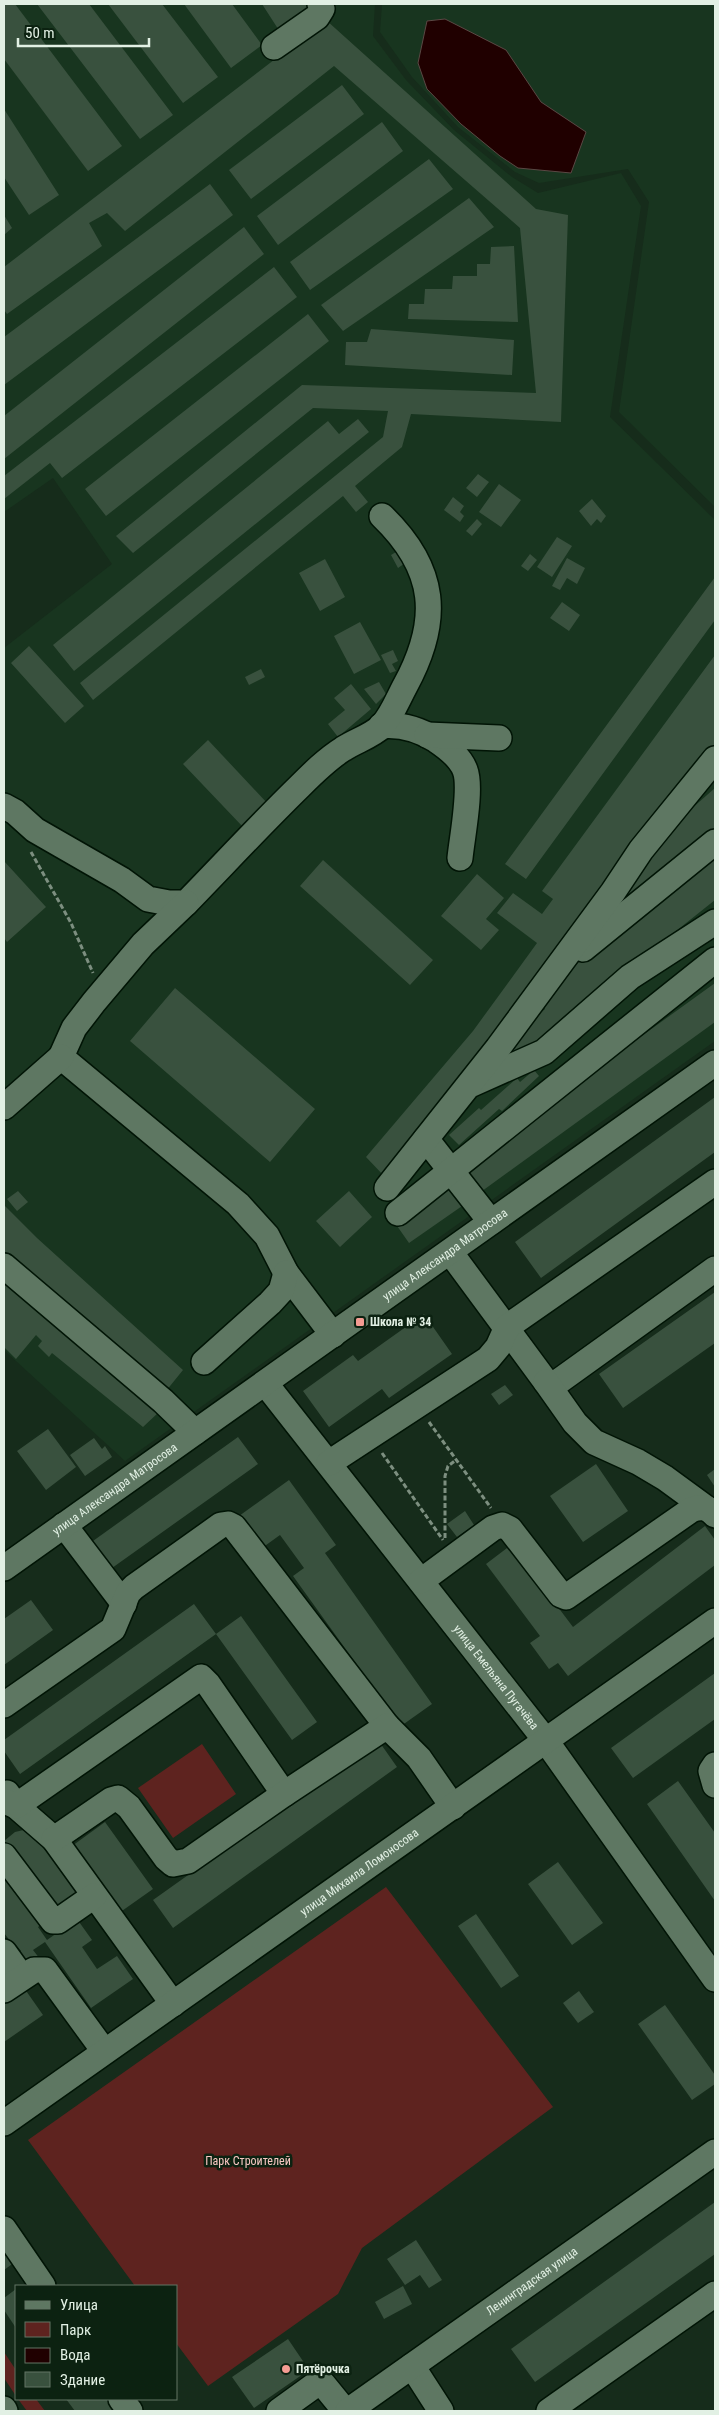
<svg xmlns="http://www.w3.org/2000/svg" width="719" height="2415" font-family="'Roboto Condensed',sans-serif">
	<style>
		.built { fill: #18351f }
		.green { fill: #5e231f }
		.water { fill: #200000; stroke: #5a4844 }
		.building { fill: #39513e }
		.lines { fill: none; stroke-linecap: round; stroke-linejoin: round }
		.minor-casing { stroke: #011405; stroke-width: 28 }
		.path { stroke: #7d8f80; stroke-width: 3; stroke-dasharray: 5 2.5; stroke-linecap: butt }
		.minor { stroke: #5e7762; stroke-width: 25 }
		.poi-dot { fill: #f59c93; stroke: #0c2211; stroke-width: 2 }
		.labels { text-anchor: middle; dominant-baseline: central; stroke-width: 5; stroke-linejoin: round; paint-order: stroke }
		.street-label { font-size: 12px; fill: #e2f0e4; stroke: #0c2211 }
		.poi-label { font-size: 12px; font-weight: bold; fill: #e2f0e4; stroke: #0c2211; text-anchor: start }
		.park-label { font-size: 12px; fill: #f8c7c2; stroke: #0c2211 }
	</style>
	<rect width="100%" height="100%" fill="#162c1b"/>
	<path class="built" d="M4,4H375L373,36L406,80L454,130L512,177L538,193L621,173L641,206L610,417L715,520V1041L125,1461L4,1350V648L112,564L53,478L4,512Z
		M382,4H715V507L619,412L649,202L628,169L539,183L515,172L458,127L412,77L380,32Z"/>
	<path class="green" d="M202,1744L236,1794L173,1838L138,1788Z
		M386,1887L553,2107L362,2248L338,2294L208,2386L176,2343V2286H135L28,2140Z
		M4,2352L16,2370V2396L4,2378Z
		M18,2399H36L45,2411H27Z"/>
	<path class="water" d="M445,19L506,50L541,102L586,132L571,173L518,168L500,156L461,124L427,89L418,63L427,21Z"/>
	<path class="building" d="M4,4H15L122,146L88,171L4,59Z
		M37,4H89L173,115L140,139Z
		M108,4H162L218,77L183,103Z
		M184,4H232L262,45L231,68Z
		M262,4H307L314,14L282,35Z
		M326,20L536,209L568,215L561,422L411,414L402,447L355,486L368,502L356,512L343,496L93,700L80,683L383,437L388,411L313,408L133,553L116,536L302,385L536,393L520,228L334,66L125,231L107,213L89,223L102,246L7,314L4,310V267Z
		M342,85L364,114L251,199L229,170Z
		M4,109L59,195L29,215L4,177Z
		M382,122L403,151L278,245L257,216Z
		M429,159L453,189L310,290L290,262Z
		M210,184L233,215L4,385V337Z
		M469,198L494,227L343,331L321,305Z
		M4,215L12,228L4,235Z
		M244,227L264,254L4,459V416Z
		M514,246L518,322L408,319L409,304H424L425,289H452L453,276H477V264H490L491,247Z
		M274,267L297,297L62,478L50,463L4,499V476Z
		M308,314L329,341L106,516L85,489Z
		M371,329L514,340L512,375L345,365L346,342H367Z
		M358,419L369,432L74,671L53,645L328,421L339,434Z
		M478,474L489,482L477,497L466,488Z
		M499,484L521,500L501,527L479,512Z
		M453,497L464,506L460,512L464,516L460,522L444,510Z
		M592,499L606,516L601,523L597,519L591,526L579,511Z
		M477,519L482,524L472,536L466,531Z
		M557,537L572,546L552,577L537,567Z
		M401,549L408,561L398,568L391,555Z
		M530,554L537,560L528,571L521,566Z
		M567,558L585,568L577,584L567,578L560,590L552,586Z
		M325,559L345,597L320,611L299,573Z
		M715,577V620L526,879L505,864Z
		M562,602L580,615L569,631L550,618Z
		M360,622L381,660L354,674L334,636Z
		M29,646L84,706L65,723L11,663Z
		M393,650L398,661L392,664L396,671L390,673L381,655Z
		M715,655V746L496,1046L385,1177L366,1157L473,1031L537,943L497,913L513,893L542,914L553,899L542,891Z
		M261,669L265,677L249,685L245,677Z
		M379,682L386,694L376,704L364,689Z
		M351,684L371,709L338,737L328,724L345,710L334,698Z
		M208,740L268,804L243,827L183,764Z
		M715,788V828L628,905L616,891L649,862L641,853Z
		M715,854V900L513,1061L504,1052L514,1035L545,1009L540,1000L556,980Z
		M323,860L433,960L410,985L300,886Z
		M4,861L46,907L7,942L4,938Z
		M477,874L504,898L486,919L499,930L481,950L441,916Z
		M715,983V1022L478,1194L459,1168Z
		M175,988L315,1109L270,1162L130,1041Z
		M534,1070L539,1076L502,1111L499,1109L459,1145L449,1135L479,1108L481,1110L517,1078L520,1082Z
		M715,1097V1152L541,1278L515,1242Z
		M451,1185L465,1204L409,1243L395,1223Z
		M18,1191L28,1202L17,1211L7,1199Z
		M349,1191L372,1217L340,1247L316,1221Z
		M4,1205L37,1238L183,1370L166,1391L21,1271L4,1253Z
		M4,1277L159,1412L143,1427L52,1353L49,1357L38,1346L42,1341L36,1335L16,1359L4,1347Z
		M715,1292V1343L623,1408L599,1374Z
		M424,1314L452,1354L389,1398L382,1389L329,1427L303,1391L353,1355L358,1361Z
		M505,1385L513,1395L499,1405L491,1394Z
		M48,1429L76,1467L46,1490L17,1451Z
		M238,1437L258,1464L105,1573L86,1546Z
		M94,1438L102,1449L105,1446L112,1457L85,1476L70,1455Z
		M596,1464L628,1511L583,1542L550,1496Z
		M715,1469V1487L707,1475Z
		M289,1480L336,1545L325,1553L432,1704L401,1726L293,1576L304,1568L280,1535L262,1548L239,1516Z
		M465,1511L474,1525L457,1537L447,1524Z
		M705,1526L715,1540V1565L568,1676L558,1663L549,1669L530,1643L540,1636L486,1564L511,1545L573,1627Z
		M31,1600L53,1630L4,1665V1619Z
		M194,1604L216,1634L241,1616L317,1722L292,1740L216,1634L20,1774L4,1751V1740Z
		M715,1673V1719L633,1778L611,1748Z
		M378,1740L397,1767L173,1928L153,1900Z
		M678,1781L715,1833V1901L647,1804Z
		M105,1822L153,1889L119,1913L72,1846Z
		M32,1828L80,1893L51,1914L4,1846V1841L15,1832Z
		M558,1862L603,1923L572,1945L528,1884Z
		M4,1875L41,1925L38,1927L47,1940L77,1919L92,1940L82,1947L97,1969L117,1956L133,1979L91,2008L45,1942L33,1950L40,1959L29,1967L19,1953L21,1951L16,1945L14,1946L4,1933Z
		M476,1914L519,1976L501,1988L458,1926Z
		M22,1985L43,2015L4,2042V1998Z
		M579,1991L594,2012L578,2023L563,2003Z
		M665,2005L715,2075V2084L692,2100L638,2024Z
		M715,2202V2254L535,2382L511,2349Z
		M416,2240L442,2280L429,2288L420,2275L405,2285L387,2259Z
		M4,2246L15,2262L4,2270Z
		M403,2286L412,2304L384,2319L375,2302Z
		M16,2289V2328L4,2310V2298Z
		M288,2339L309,2370L254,2408L232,2377Z
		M66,2399H112L121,2411H75Z"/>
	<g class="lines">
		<defs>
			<g id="minor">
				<path d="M274,47L317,17L322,9L320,4"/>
				<path d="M381,726C401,724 420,730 436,740C448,748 460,757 465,770C472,788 462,837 460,858"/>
				<path d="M427,735L499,738"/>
				<path d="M4,806L15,812L35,830L122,880L148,899L169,903H186C224,864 261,824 300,786C313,773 327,759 343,749C355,741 372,736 382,726C392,715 398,699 405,686C441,620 437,569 382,516"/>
				<path d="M186,903L143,944L94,1002L74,1028L61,1057L238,1204L267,1236L286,1273L333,1335"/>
				<path d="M583,949L715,842"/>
				<path d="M472,1084L544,1052L630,977L715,922"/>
				<path d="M4,1107L61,1057"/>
				<path d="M426,1139L491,1222"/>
				<path d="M387,1188L498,1048L613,892L641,850L715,759"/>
				<path d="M398,1213L715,960"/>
				<path d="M450,1252L546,1382L555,1384L715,1269"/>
				<path d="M4,1266L163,1401L195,1432"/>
				<path d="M204,1362L270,1303L281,1291L286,1273"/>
				<path d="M546,1382L575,1423L594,1442L638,1462L665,1478L706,1508"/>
				<path id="s1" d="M265,1383L546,1741L715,1979"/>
				<path d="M329,1463L488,1359L498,1347L507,1327L715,1182"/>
				<path d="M64,1525L124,1604"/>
				<path id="s2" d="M4,1568L715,1063"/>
				<path d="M421,1581L493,1528L502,1525L510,1529L561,1595L566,1597L691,1510C701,1506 708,1507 715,1515"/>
				<path d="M4,1705L113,1629L128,1593L134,1587L221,1525L228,1524L234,1527L387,1726"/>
				<path d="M715,1765L711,1771L715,1785"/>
				<path d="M7,1793L16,1806L54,1839L173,2004"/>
				<path d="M4,1801L16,1806L201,1677L208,1684L284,1794"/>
				<path d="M54,1839L111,1800L118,1798L129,1807L166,1858L173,1864L188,1861L284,1794L387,1726L419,1758L453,1807"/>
				<path d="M4,1856L53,1921H58L94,1896"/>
				<path d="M4,1952L22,1977"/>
				<path d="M4,1990L34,1970H45L104,2051"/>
				<path id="s3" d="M4,2123L715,1621"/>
				<path d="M4,2229L43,2286"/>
				<path d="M412,2366L441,2411"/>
				<path d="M121,2399L130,2411"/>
				<path d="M4,2409L5,2411"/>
				<path d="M279,2411L315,2385L323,2384L345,2411"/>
				<path id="s4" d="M348,2411L715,2152"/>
				<path d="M549,2411L715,2294"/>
			</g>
		</defs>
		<use href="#minor" class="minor-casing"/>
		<path class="path" d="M31,852L71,923L93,973
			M429,1422L491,1508
			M382,1453L443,1540
			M445,1538V1476L448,1466L456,1460"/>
		<use href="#minor" class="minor"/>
	</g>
	<g class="poi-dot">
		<rect x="355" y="1317" width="10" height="10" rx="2.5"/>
		<circle cx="286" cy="2369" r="5"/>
	</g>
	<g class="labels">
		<g class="street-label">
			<text stroke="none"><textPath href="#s2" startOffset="541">улица Александра Матросова</textPath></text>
			<text stroke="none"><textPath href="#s2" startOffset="136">улица Александра Матросова</textPath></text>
			<text stroke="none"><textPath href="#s1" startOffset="374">улица Емельяна Пугачёва</textPath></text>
			<text stroke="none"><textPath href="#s3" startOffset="435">улица Михаила Ломоносова</textPath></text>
			<text stroke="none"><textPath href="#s4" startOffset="225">Ленинградская улица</textPath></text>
		</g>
		<g class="poi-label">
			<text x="370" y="1322">Школа № 34</text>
			<text x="296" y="2369">Пятёрочка</text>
		</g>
		<g class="park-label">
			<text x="248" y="2161">Парк Строителей</text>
		</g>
	</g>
	<rect width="719" height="2415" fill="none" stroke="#e2f0e4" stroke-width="10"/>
	<rect x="15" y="2285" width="162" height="115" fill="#0c2211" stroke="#627465"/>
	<rect x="25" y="2301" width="25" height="8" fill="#5e7762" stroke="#627465"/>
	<text x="60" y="2310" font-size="15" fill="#e2f0e4">Улица</text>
	<rect x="25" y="2322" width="25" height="15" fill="#5e231f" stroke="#627465"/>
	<text x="60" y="2335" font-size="15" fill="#e2f0e4">Парк</text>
	<rect x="25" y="2348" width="25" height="15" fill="#200000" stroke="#627465"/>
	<text x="60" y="2360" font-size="15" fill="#e2f0e4">Вода</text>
	<rect x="25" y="2372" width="25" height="15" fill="#39513e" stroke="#627465"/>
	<text x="60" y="2385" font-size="15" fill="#e2f0e4">Здание</text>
	<path d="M18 38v8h131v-8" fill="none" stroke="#e2f0e4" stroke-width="2.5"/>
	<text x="25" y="38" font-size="15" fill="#e2f0e4" stroke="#0c2211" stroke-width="4" paint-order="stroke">50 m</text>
</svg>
